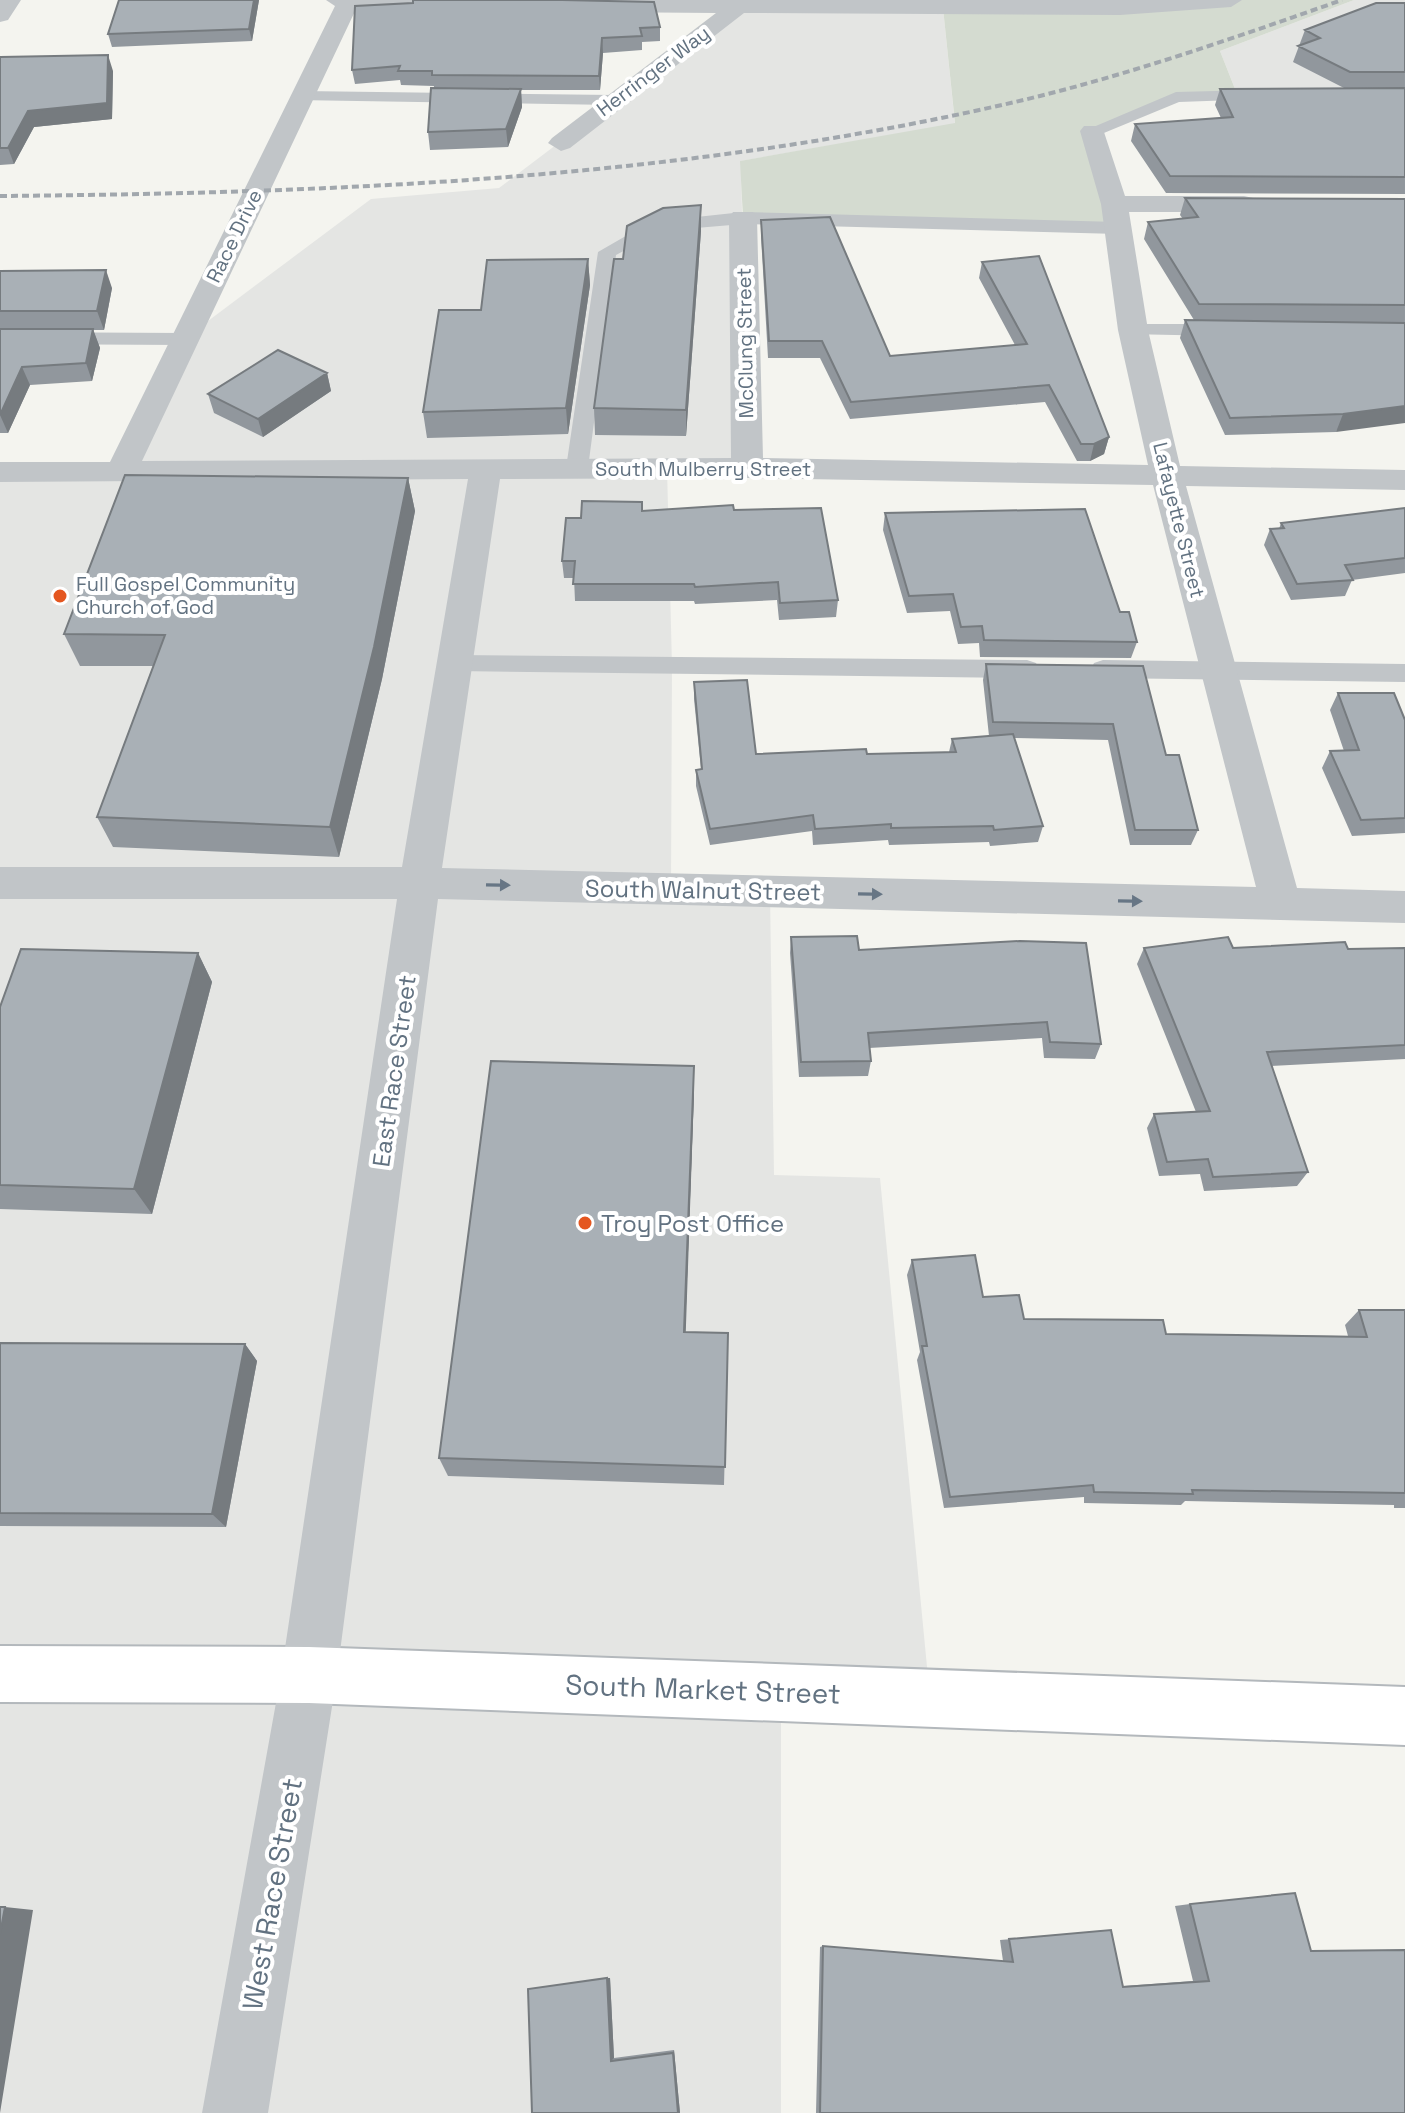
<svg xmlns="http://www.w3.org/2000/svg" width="1405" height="2113" font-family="'Space Grotesk',sans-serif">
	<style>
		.built { fill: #e4e5e3 }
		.green { fill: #d4dbd0 }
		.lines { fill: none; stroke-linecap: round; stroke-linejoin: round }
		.secondary-casing { stroke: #b3b8bc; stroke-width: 4 }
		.service { fill: #c1c5c8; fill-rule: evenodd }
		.minor { fill: #c1c5c8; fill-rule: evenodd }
		.secondary { fill: #fff; fill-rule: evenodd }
		.rail { stroke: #a1a7ad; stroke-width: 4; stroke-dasharray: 7 4; stroke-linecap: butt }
		.wall { fill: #91979d }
		.shaded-wall { fill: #767b7f }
		.building { fill: #a9b0b6; stroke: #767b7f; stroke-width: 2 }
		.oneway { fill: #677685 }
		.poi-dot { fill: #e4561f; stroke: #fff; stroke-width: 3 }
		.labels { text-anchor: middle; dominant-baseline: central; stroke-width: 8; stroke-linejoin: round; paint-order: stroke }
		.far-street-label { font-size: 20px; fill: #627281; stroke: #fff }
		.far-poi-label { font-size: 20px; fill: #627281; stroke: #fff; text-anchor: start }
		.street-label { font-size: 24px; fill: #627281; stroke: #fff }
		.poi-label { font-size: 24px; fill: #627281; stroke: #fff; text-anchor: start }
		.near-street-label { font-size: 28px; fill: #627281; stroke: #fff }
	</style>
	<rect width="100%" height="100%" fill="#f4f4ef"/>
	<path class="built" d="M1354,0H1405V97L1237,94L1220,51Z
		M737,8H943L955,124L741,161L747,468H667L672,666L671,889L770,892L774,1175L880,1178L930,1698L781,1692V2113H0V472L120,473L184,339L371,199L499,188Z"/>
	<path class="green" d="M745,0H1354L1220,51L1237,94L1176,97L1093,131L1118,228L743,218L740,161L955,123L943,8Z"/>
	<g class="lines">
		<defs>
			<path id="secondary" d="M0,1646L309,1647L1405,1687V1745L309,1703L0,1702Z"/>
		</defs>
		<use href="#secondary" class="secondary-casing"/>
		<path class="service" d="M1256,90L1264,95L1262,99L1179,102L1099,135H1087L1084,131L1176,92Z
			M302,91L613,95L621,100L613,105L296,100L294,96Z
			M743,212L1118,222L1127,228L1118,234L743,224L661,231L616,255L588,468L577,475L569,473L566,468L598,252L650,222Z
			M1133,324H1223L1233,330L1223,336L1126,334L1123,330Z
			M0,332L184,333L194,339L184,345L0,344Z
			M455,655L1027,660L1036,663L1039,669L1036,675L1027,678L455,671L446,669L443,663L446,657Z
			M1103,660L1405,664V682L1103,678L1094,675L1091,669L1094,663Z"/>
		<path class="minor" d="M0,0H21L8,20L0,22Z
			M326,0H484L486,3L475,10L357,7L142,461L731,458L729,218L733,212H753L757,218L763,458L1148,465L1118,330L1101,204L1080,131L1084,126H1102L1125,196H1244L1253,198L1257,204L1253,210L1244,212H1129L1148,330L1180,466L1405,470V490L1186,486L1297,888L1405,891V923L438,899L337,1675L268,2113H202L281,1675L397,899H0V867H402L468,479L0,482V462H110L335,6ZM747,478L1153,485L1256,887L442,868L500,479Z
			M588,0H1242L1231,7L1120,15L744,13L570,148L561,151L548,143L552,138L716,13L595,12L584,5Z"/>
		<use href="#secondary" class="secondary"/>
		<path class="rail" d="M0,196C341,193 682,179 1015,102C1126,76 1234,38 1342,0"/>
	</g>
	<path class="wall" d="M259,0L252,41L112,47L108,34Z
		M413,3L660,27V41L642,42V50L603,53L600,90H521L522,107L508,147L430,150L428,132L434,86L401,85L400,80L355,84L352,70Z
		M1405,3V194L1166,193L1131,141L1135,124L1221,118L1215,105L1220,89L1344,88L1293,62L1305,30Z
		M0,57L113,71L112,119L34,127L14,164L0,165Z
		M1185,198L1405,199V322H1299L1405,323L1336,432L1225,435L1180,338L1185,320H1194L1144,239L1148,222L1183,219L1180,215Z
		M701,205V231L686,436L595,435L594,408L623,259Z
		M761,220L890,356L1015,345L979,278L982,262L1109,437L1104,454L1090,461H1077L1045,402L850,419L820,358H768L761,236Z
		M588,259L590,285L568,434L427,438L423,412L481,310Z
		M0,271L112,288L104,330H93L100,348L92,381L30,385L8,433H0Z
		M327,373L331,391L263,437L214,413L208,394Z
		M408,478L415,511L382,679L339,857L113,847L97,817L153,666H80L64,634Z
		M1405,508V573L1352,580L1345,596L1291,600L1264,545L1270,529H1279L1281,523Z
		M734,510L838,600L836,617L779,620L777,600L695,604L694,601H575L574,578H564L562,561L643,511Z
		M885,513L1120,612L1137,642L1131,658L980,657L979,643L958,644L950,611L907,613L883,530Z
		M986,664L1143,666L1166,755L1198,830L1191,845H1130L1108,740L1014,738L1043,826L1038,842L990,846L989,842L889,845L888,840L813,845L812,831L710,845L696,786V770L701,769L694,699V682L756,754H867L949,752L952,739L989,736L983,680Z
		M1338,693L1405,720V833L1352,836L1322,768L1330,751H1344L1330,710Z
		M791,937L859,950L1101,1044L1095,1059L1044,1058L1042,1038L869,1048L871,1061L868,1076L799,1077L790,953Z
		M1144,948L1348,949L1405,948V1059L1271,1066L1308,1172L1297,1186L1204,1191L1200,1174L1159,1176L1147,1128L1154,1114L1196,1112L1137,964Z
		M198,953L212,982L152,1214L0,1209V1007Z
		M694,1093L685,1332L728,1333L724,1485L448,1476L439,1458Z
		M912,1260L1024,1319L1166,1334L1348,1336L1345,1325L1359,1310H1405V1508H1394V1505L1185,1501L1181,1505L1084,1503V1497L944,1508L917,1360L920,1352L907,1275Z
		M0,1343L245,1344L257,1361L226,1527L0,1526Z
		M1190,1904L1311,1951L1405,2113H816L820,1947L823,1946L1003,1961L1000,1940L1111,1930L1123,1986L1193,1981L1175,1906Z
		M610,1978L614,2058L674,2050L680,2113H532Z"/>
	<path class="shaded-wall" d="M254,0H259L252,41L249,29Z
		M602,38L603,53L600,90L599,76Z
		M108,55L113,71L112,119L34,127L14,164L8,148L28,111Z
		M521,89L522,107L508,147L506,129Z
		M701,205V231L686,436V410Z
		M588,259L590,285L568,434L566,408Z
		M106,270L112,288L104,330L97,311Z
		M93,329L100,348L92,381L86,363Z
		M22,367L30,385L8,433L0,415Z
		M327,373L331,391L263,437L258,419Z
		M1405,406V423L1336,432L1343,414Z
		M1109,437L1104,454L1090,461L1094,444Z
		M408,478L415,511L382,679L339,857L330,827Z
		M198,953L212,982L152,1214L134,1189Z
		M694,1066V1093L685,1354L684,1332Z
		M245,1344L257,1361L226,1527L212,1514Z
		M5,1907L33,1910L0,2113V1934Z
		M607,1978H610L614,2058L611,2061Z
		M674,2050L680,2113H678L673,2053Z"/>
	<path class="building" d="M119,0H254L249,29L108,34Z
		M413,0H562L654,2L660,27L640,28L642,36L602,38L599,76L432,75V71H398L400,66L352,70L355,6L413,3Z
		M1376,3H1405V72H1350L1298,46L1320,38L1305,30Z
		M108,55L107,103L28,111L8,148H0V57Z
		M431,88L521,89L506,129L428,132Z
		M1405,88V177L1170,176L1135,124L1233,117L1220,89Z
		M1185,198L1405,199V305L1199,304L1148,222L1198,217Z
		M701,205L686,410L594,408L614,259H623L627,226L663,208Z
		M830,217L890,356L1027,344L982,262L1039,256L1109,437L1094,444H1081L1049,385L851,402L822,341H769L761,220Z
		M588,259L566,408L423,412L439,310H481L487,260Z
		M106,270L97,311H0V271Z
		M1185,320L1405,323V406L1343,414L1230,418Z
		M0,329H93L86,363L22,367L0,415Z
		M278,350L327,373L258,419L208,394Z
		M125,475L408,478L374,647L330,827L97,817L165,635L64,634Z
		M582,501L642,502V511L733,505L734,510L821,508L838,600L780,603L778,582L695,587L694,584H573L575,561H562L566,518H581Z
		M1405,508V558L1345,565L1353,580L1297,584L1270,529L1284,528L1281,523Z
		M1085,509L1120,612H1129L1137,642L984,640L982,626L961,627L953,594L909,596L885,513Z
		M986,664L1143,666L1166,755H1179L1198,830H1135L1113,724L993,722Z
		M747,680L756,754L866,749L867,754L956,752L952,739L1013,734L1043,826L994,830L993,826L891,828V824L815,829L813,815L710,829L696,770L702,769L694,682Z
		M1338,693H1394L1405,720V818L1361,820L1330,751L1359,750Z
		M857,936L859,950L1020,941L1086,943L1101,1044L1050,1042L1047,1022L868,1033L871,1061L801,1062L791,937Z
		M1228,937L1233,948L1345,942L1348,949L1405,948V1045L1267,1052L1308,1172L1213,1177L1208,1159L1167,1162L1154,1114L1210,1111L1144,948Z
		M21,949L198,953L134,1189L0,1185V1007Z
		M491,1061L694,1066L684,1332L728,1333L725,1467L439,1458Z
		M975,1255L983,1297L1019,1295L1024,1319L1163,1320L1166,1334L1367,1337L1359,1310H1405V1493L1192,1490L1193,1494L1094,1492L1093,1485L950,1497L922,1346H927L912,1260Z
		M0,1343L245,1344L212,1514L0,1513Z
		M1295,1893L1311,1951L1405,1950V2113H820L823,1946L1013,1962L1009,1939L1111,1930L1123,1987L1209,1981L1190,1904Z
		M0,1907H5L0,1934Z
		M607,1978L611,2061L673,2053L678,2113H532L528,1989Z"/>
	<defs><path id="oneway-solid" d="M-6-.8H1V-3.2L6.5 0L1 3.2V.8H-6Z" transform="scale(2)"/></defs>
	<g class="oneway">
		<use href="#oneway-solid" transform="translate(498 885) rotate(1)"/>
		<use href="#oneway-solid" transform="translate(870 894) rotate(1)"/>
		<use href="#oneway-solid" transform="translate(1130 901) rotate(1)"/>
	</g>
	<g class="poi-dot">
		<circle cx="60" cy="596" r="8"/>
		<circle cx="585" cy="1223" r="8"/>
	</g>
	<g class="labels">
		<g class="far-street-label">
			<text transform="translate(653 71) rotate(-37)">Herringer Way</text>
			<text transform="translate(234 236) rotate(-64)">Race Drive</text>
			<text transform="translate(745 343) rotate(-91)">McClung Street</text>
			<text x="703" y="469">South Mulberry Street</text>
			<text transform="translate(1179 520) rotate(76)">Lafayette Street</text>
		</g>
		<g class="far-poi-label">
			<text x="76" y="584">Full Gospel Community<tspan x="76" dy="23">Church of God</tspan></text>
		</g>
		<g class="street-label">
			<text transform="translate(703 890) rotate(1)">South Walnut Street</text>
			<text transform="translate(394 1071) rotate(-82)">East Race Street</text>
		</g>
		<g class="poi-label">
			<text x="601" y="1223">Troy Post Office</text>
		</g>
		<g class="near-street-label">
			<text transform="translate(703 1689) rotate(2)">South Market Street</text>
			<text transform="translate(272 1894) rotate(-80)">West Race Street</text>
		</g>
	</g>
</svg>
